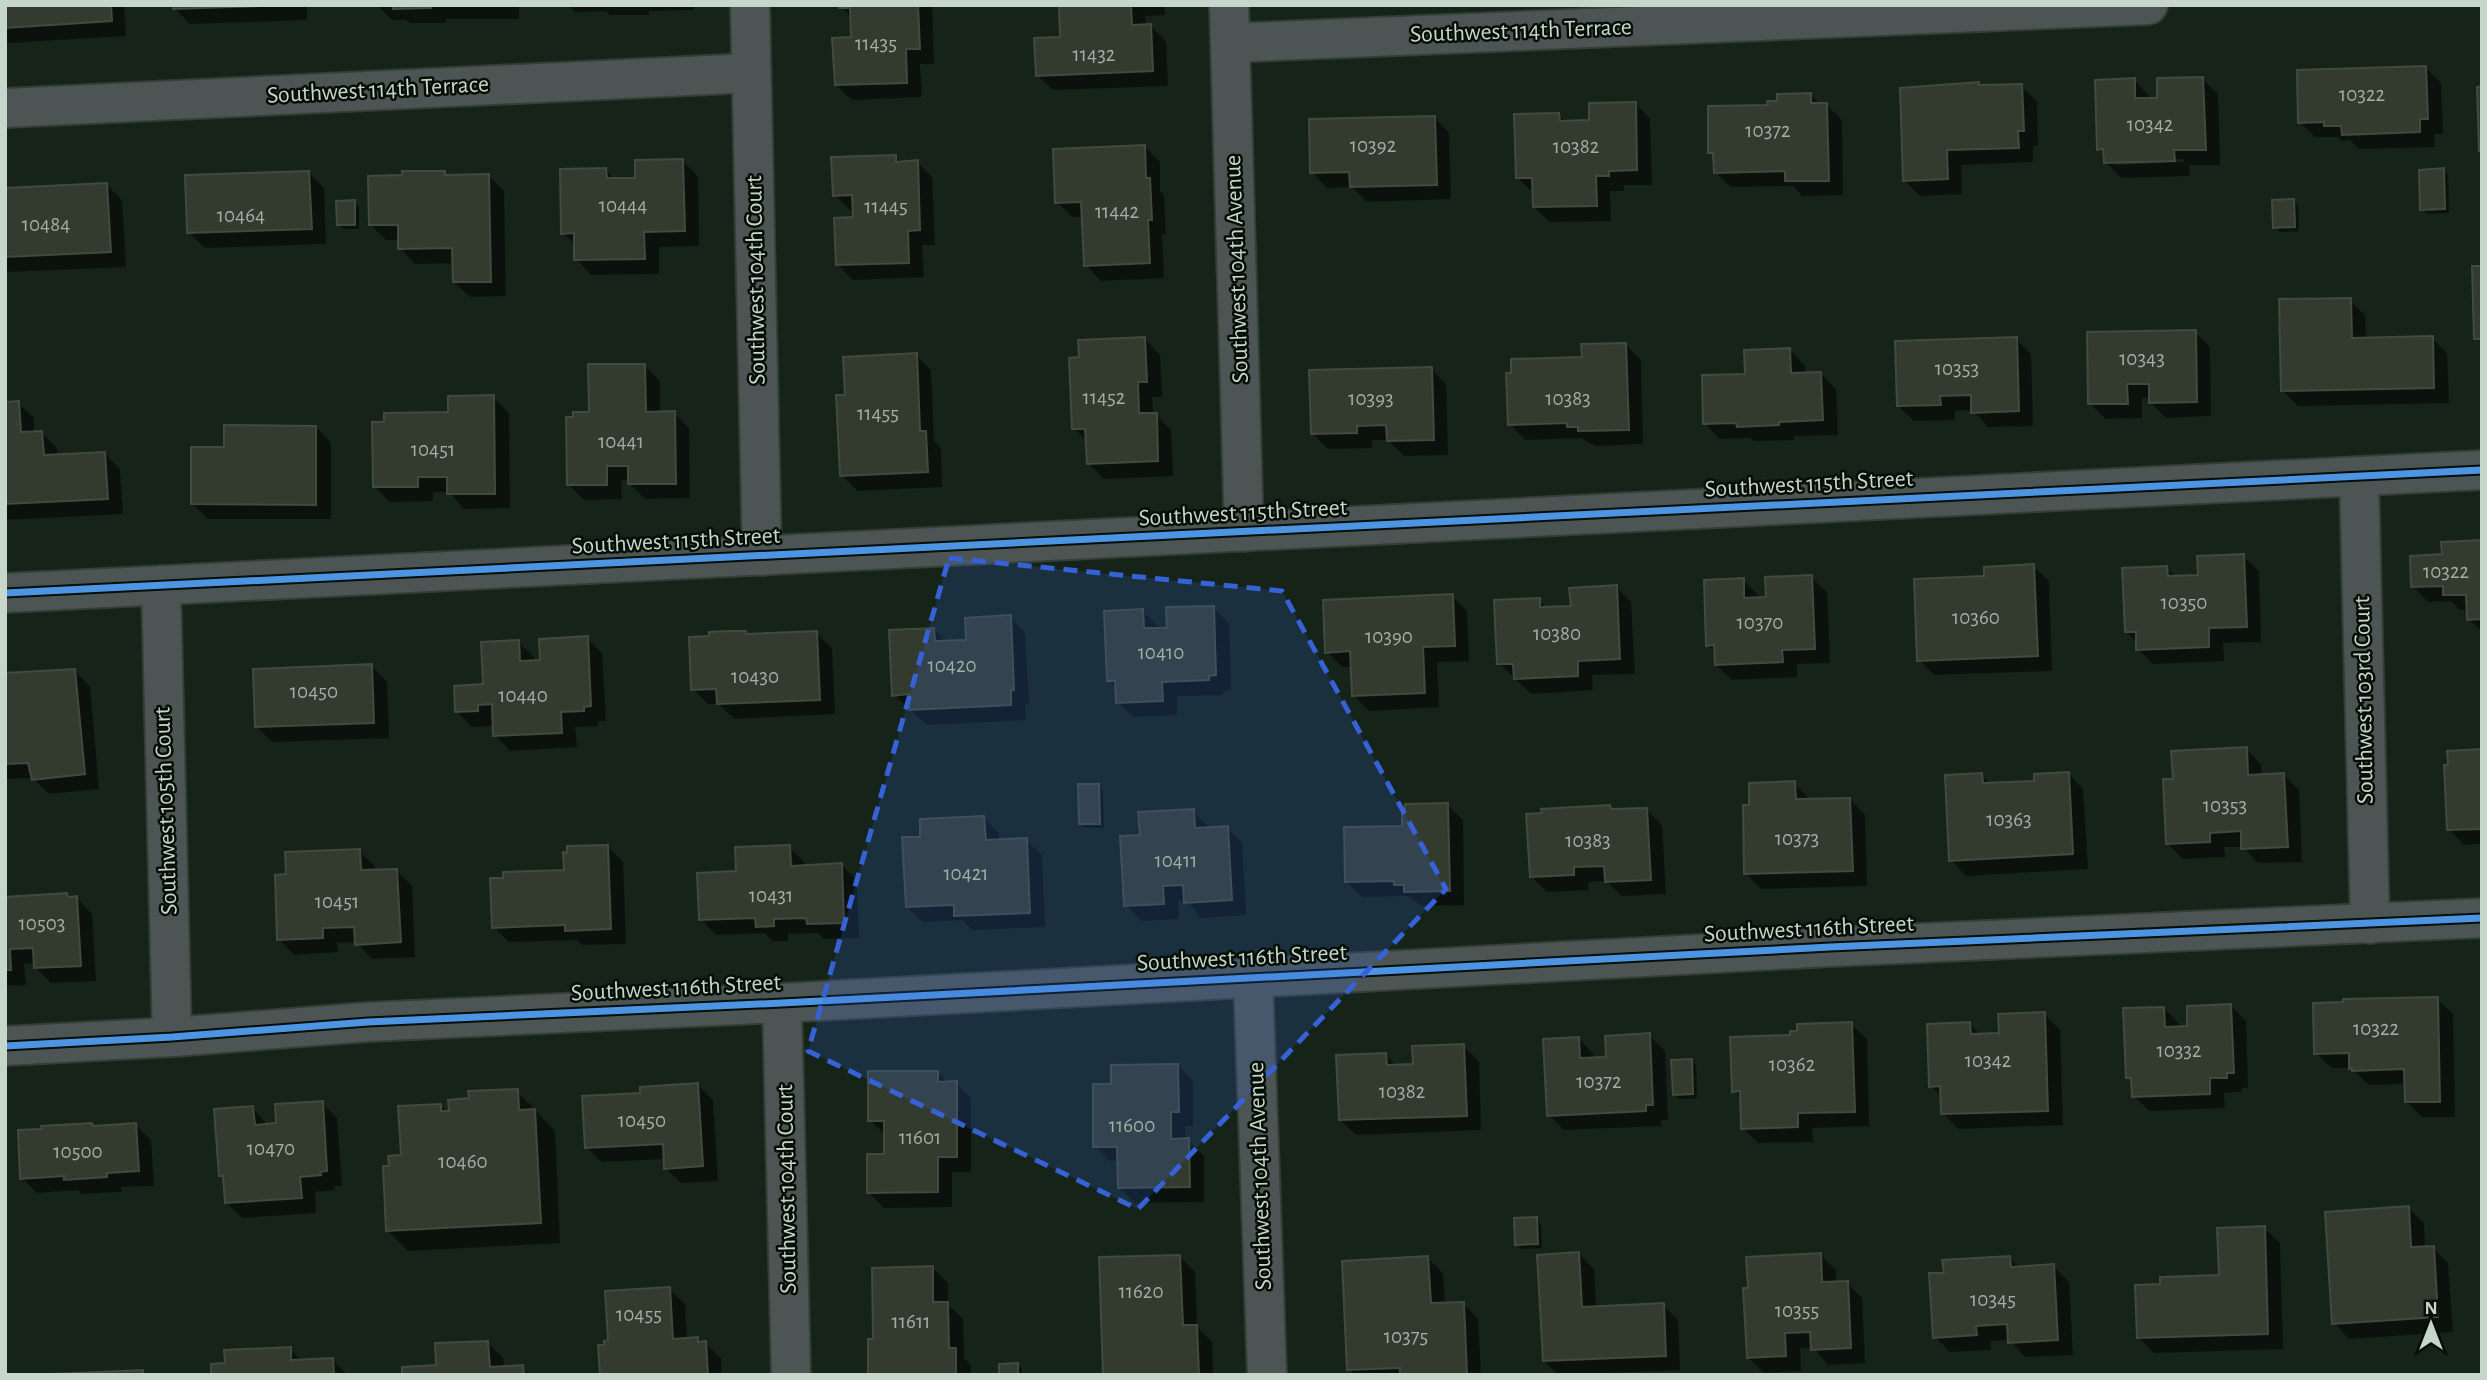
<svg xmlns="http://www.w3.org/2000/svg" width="2487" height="1380" font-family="'Alegreya Sans',sans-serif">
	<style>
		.shadow { fill: #0007; fill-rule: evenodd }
		.building { fill: #333b2f; stroke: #424a3e; stroke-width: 2 }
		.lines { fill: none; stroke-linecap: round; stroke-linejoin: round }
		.minor-casing { stroke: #323f36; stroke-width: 42 }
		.minor { stroke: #4c5553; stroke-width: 38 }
		.cycleway-casing { stroke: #050f07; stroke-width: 11 }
		.cycleway { stroke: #4d94e3; stroke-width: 7 }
		.marked { fill: #3662d6; fill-opacity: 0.2; stroke: #3662d6; stroke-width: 5; stroke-dasharray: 14 9; stroke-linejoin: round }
		.labels { text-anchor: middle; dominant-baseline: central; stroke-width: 5; stroke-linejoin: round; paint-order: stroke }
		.number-label { font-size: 21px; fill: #a2afa3 }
		.street-label { font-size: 24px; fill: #c7d6ca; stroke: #050f07 }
	</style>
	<rect width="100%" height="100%" fill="#152319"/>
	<path class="shadow" d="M5,5H124L126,36L8,43L5,40Z
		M175,5H307V20L190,24L175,9Z
		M377,5H519V19H446V23H410L406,20H392Z
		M568,5H694V10L649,11V15H610L606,11L575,12Z
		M841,5H932L934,64H920L922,97L852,100L836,85L853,38L852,19Z
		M1061,5H1164L1165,15L1145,16L1146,26H1151L1166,41L1168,86L1053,90L1037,75L1062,38Z
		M2426,68L2441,83L2443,134H2434L2435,147L2359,149L2350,140L2342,141L2338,137H2315L2300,122Z
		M2202,79L2218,94L2220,165H2189L2190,176L2121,178L2106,162L2105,156L2099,149L2134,80L2149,96V100L2159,99ZM2184,159V162L2116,165L2113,161Z
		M1978,84L1981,87L2021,86L2037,101L2038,146H2033V162L1961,165L1962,194L1920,196L1904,180Z
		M1811,95L1821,105H1827L1842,120L1843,195L1802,196L1793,186L1731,187L1715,172V157L1710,153L1770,106Z
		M1635,103L1650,119L1652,185H1624V191H1610L1611,221L1550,222L1534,207L1533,193L1518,178L1559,115L1567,123L1591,122Z
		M1434,117L1449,133L1451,199L1367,202L1352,187L1327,188L1312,172Z
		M1144,146L1160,162V191L1164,195L1166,234H1162L1164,278L1101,281L1086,265L1084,217H1073L1057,202Z
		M895,156L902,163L917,162L932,177L935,245H922L924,277L853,280L838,265L855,219V210H850L835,195Z
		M682,161L698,176L699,246L659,247V274L591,275L576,259V246L563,233L606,170L615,180L637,179Z
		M2443,170L2448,175L2449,213L2427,214L2422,209Z
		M309,173L324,188L326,244L205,248L189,233Z
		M444,173L448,177L489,176L504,191L506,296L470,297L454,282V263L415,264L400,248V240H386L371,225Z
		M107,185L122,200L126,267L5,272V190Z
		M2293,200L2298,205L2299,231L2280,232L2275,227Z
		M354,202L359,207V229H343L339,224Z
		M2350,300L2365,315L2366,339L2432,338L2447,353L2449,403L2298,406L2283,391Z
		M2195,332L2210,347L2211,416L2166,418L2150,402V398H2142V418L2105,419L2090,403Z
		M1145,339L1160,355L1162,397H1152L1153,415H1156L1171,430L1173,476L1104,479L1088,463L1087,442L1074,428Z
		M2016,339L2031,354L2033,426L1988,427L1973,410L1955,411V420L1914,421L1898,406Z
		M1626,345L1641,360L1643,444L1595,446L1581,438L1525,440L1510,424L1583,359Z
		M1790,350L1805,366V374L1820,373L1836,389L1838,435L1794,436V440L1754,441L1750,438L1720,439L1705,424L1747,376Z
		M916,355L931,370L934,441L941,448L942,487L857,491L842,475L847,396Z
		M644,365L660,381V413H674L689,428L690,498L645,499L630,484V480H621L622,499L584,500L569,485L591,414Z
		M1431,369L1446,384L1448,455L1404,456L1388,440H1372V448L1328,449L1313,434Z
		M493,397L509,413L510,508L464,509L449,492H433V501L390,502L374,486L450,414Z
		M18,403L34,418V433H42L57,448V456L105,454L120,469L123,514L5,520V404Z
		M316,427L331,443V519H208L192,503L226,448Z
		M2482,542V632L2469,619L2468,610H2460L2451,601L2428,602L2413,586L2444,556Z
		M2243,556L2259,571L2261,642L2223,643L2224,661L2153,664L2138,649V643L2126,632L2166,568L2176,577L2199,576Z
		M2033,566L2049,581L2052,671L1934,675L1919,660L1986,578Z
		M1811,577L1827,592L1830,663L1797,664V677L1732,680L1716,665V653L1708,645L1743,580L1758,595V599H1768Z
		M1616,587L1631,602L1635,674L1592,675L1593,690L1531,694L1499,663L1539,600L1548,609L1572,608Z
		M1452,596L1467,611L1469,661L1437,662L1439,707L1369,711L1353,695L1352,667H1342L1327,652Z
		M1214,608L1229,623L1231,690L1223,691V695L1177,696V715L1133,717L1118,702L1117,689L1109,680L1143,611L1158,626V630L1169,629Z
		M1010,617L1025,633L1029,704H1025L1026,720L927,725L894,695L934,629L947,642L968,641Z
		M745,632L748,636L816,633L832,648L835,714L734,719L719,704H708L693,689Z
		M587,638L602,653L606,721H598V726L575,727L577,747L510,751L495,735L494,726L472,727L457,712L485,686L519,642L534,657V662L542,661Z
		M371,666L387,681L389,738L272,742L257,727Z
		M75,671L90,687L99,789L49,794L33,778L5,779V675Z
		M2246,749L2261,764L2262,776L2284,775L2299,790L2302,862L2258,863L2243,847H2224L2225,857L2183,859L2167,843L2175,780Z
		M2482,751V844L2464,845L2449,829Z
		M2068,773L2083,789L2088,869L1966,876L1951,860L1982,775L1991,785L2035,783Z
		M1794,783L1810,800L1850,799L1865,815L1867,886L1761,889L1746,874L1751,806Z
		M1098,786L1103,790L1104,828H1085L1080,824Z
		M1447,805L1463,820L1464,905L1421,906L1407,896L1362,897L1347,882L1404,828Z
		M1609,807L1613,811L1647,810L1662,825L1666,894L1622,896L1606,881L1588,882L1589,890L1547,892L1531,876Z
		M1193,811L1208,826L1209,829L1227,828L1242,843L1246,915L1201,918L1186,900L1178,901L1179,919L1141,921L1126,905L1142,837Z
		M984,818L999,833V841L1026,840L1042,855L1045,927L972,930L962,920L923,922L907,907Z
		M608,847L623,862L626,944L582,945L577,940L509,942L494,927Z
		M789,847L804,862L805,867L841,865L857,880L859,938L824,939L818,933L788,934V941H773L764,933L716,935L701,919L737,873Z
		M359,851L375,866V872L397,871L412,886L415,957L372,959L356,942L337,943L338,952L294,955L279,939L288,876Z
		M67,895L70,899L77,898L92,914L96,981L51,983L36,968L35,963L24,964L26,985L5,986V899Z
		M2437,999L2453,1014L2455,1117H2422L2407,1102L2406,1084L2369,1085L2351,1068H2332L2316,1053Z
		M2231,1006L2246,1021L2248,1088H2242V1092L2224,1093L2225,1108L2149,1111L2134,1096L2133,1082L2128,1077L2164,1008L2179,1024V1028L2189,1027Z
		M2044,1014L2060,1030L2063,1125L1958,1129L1943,1113L1942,1097L1931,1086L1970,1024L1981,1036L2001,1035Z
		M1851,1024L1867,1039L1869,1126L1812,1128L1813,1142L1758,1143L1743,1128L1742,1099L1734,1091L1792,1037Z
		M1649,1035L1665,1051L1668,1120H1661V1126L1564,1130L1549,1115L1579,1039L1594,1055V1059L1608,1058Z
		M1464,1046L1479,1062L1481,1130L1356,1135L1340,1120L1386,1055L1397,1067L1415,1066Z
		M1691,1061L1696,1065L1697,1098L1679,1099L1674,1094Z
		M1177,1065L1193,1081V1126H1185L1186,1140H1188L1204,1156V1202L1135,1203L1119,1188V1161H1110L1095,1146L1113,1086Z
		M937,1072L948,1083H956L971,1098V1172H952V1207L884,1208L868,1192L886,1155V1136L870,1120Z
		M698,1085L713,1100L718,1181L681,1183L665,1168V1159L602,1162L586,1147L642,1095Z
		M517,1091L555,1131L560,1243L408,1251L388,1231L391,1168L402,1157L440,1105L447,1112Z
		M322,1103L337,1118L342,1186H334L335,1190L315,1192L316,1213L242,1218L227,1203L225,1180L221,1175L253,1108L268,1126L278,1125Z
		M135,1125L151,1140L154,1186L121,1187L122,1192L81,1194L78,1190L37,1193L22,1178Z
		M2408,1208L2424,1223L2425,1248H2433L2448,1263L2453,1332L2349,1339L2334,1323Z
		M1536,1219L1541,1224L1542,1248L1521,1249L1516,1244Z
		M2264,1228L2280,1243L2283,1349L2154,1353L2138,1337L2220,1277Z
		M1579,1254L1594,1269L1596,1308L1663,1305L1678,1320L1680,1370L1559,1375L1544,1361Z
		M1820,1255L1836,1270V1284L1847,1283L1862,1298L1865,1363L1828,1365L1813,1347L1800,1348L1801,1371L1764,1373L1748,1358Z
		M1179,1256L1195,1272L1197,1327L1212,1342L1213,1375H1105Z
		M1428,1258L1443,1273L1445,1304L1463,1303L1478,1319L1481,1375H1355L1349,1369Z
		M2010,1258L2020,1268L2053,1266L2069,1282L2073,1355L2025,1357L2010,1340L1991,1341V1350L1950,1352L1935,1337Z
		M932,1268L948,1283V1304L963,1319L964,1358L971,1365V1375H870L875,1341Z
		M669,1289L685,1304L687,1340L697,1339L701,1343H705L721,1358L722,1375H601L605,1346Z
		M488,1343L503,1358L504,1368L522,1367L530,1375H404L438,1367Z
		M290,1349L302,1361L332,1360L348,1375H213Z
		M1017,1365L1022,1369V1375H1001Z"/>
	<path class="building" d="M5,5H111L112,21L5,28Z
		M173,5H293L173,9Z
		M375,5H431V8L393,9V5Z
		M839,5H918L920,49H906L907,83L835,85L832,38L851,37L850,8H839Z
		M1059,5H1131L1132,25L1151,24L1153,71L1036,76L1034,38L1060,37Z
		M2426,66L2428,119H2420V132L2342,135L2341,126H2324V122L2298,123L2297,70Z
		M2203,77L2206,150H2174L2175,161L2104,163L2103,149L2097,150L2095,80L2135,78V98H2157V78Z
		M1979,82V85L2022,84L2024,131H2018L2019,148L1947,150L1948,179L1903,181L1900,88Z
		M2482,86V151H2479L2477,87Z
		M1811,93V103H1827L1829,181H1785V171L1714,173L1713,153H1708V106L1768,105L1767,101H1777V94Z
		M1636,102L1637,170L1609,171V176H1596L1597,206L1533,207L1532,178H1516L1514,114L1559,113L1560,121L1589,120V103Z
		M1435,116L1437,185L1350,187L1349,172L1310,173L1309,119Z
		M1145,145L1146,178H1150L1152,220H1148L1150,263L1084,266L1081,202L1055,203L1053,149Z
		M896,155V162L918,160L920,230L908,231L909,263L836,265L834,218L853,217L852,195L833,196L831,157Z
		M683,159L685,231L644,232L645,259L574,260V233L561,234L560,169L606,168L607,178H635V160Z
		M2444,168L2445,209L2420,210L2419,170Z
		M309,171L312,229L187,233L185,175Z
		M402,171H445V175L489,174L491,282H453L452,248L398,249V225H369L368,176L402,175Z
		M107,183L111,252L5,257V188Z
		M2294,199L2295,227L2273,228L2272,200Z
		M355,200V225H337L336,201Z
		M2472,266H2482V339H2474Z
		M2351,298L2352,338L2433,336L2434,388L2281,391L2279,299Z
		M2196,330L2197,402L2149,403V384H2127L2128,404H2088L2087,332Z
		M1145,337L1147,382H1138L1139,413H1157L1158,461L1087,464L1085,429H1072L1069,358L1079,357L1078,340Z
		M2017,337L2019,411L1971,413V395L1940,396L1941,405L1897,406L1895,341Z
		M1626,343L1629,430L1578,431V427H1567V423L1508,425L1506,373H1511V359L1582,357L1581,344Z
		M1790,348L1791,373L1821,372L1823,420L1779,422V425L1737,427L1736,423L1703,424L1702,375L1745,374L1744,350Z
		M917,353L920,431H926L928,472L840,476L836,395H845L843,357Z
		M588,364H645L646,412L675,411L676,484H628V466H607V485H567L566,417H573V412H589Z
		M1432,367L1434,440L1387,441L1386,425L1357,426V433L1311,434L1309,370Z
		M494,395L495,494H447V477H418V487H373L372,422H384V413L448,412V396Z
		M19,401L21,432L42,431L44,455L105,452L108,499L5,504V402Z
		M224,425L316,426V505L191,504V447H224Z
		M2482,540V619L2467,620L2466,595H2443V586L2411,587L2410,556L2442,554L2441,542Z
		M2244,554L2247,627L2209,628V647L2136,650V632H2125L2122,568L2167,566L2168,576L2198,575L2197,556Z
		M2034,564L2038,656L1917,661L1914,579L1984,576V567Z
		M1812,575L1815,649L1782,650L1783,662L1715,665L1714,645L1706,646L1704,580L1744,578V598L1766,597L1765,577Z
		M1617,585L1620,659L1578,661V676L1514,679L1513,664H1497L1494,600L1540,598V607L1571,606L1569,588Z
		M1453,594L1455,646L1423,647L1425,693L1352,696L1350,651L1325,653L1323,600Z
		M1214,606L1216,675L1209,676V680L1162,682L1163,701L1116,703L1115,681H1107L1104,611L1143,609L1144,628H1167L1166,607Z
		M1011,615L1014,690H1011V705L910,710L909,694L892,696L889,630L934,628L935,641L966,640L965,618Z
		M728,631H746V634L817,631L820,700L717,704L716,689L691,690L689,637L709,636V632Z
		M588,636L591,706L584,707V711L561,712L562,733L493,736L492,704L478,705V711L455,712L454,686L483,684L481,642L519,640L520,661L540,660L539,639Z
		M372,664L374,723L255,727L253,669Z
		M75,669L85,774L32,780L28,763L5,764V673Z
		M2247,747L2248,775L2284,773L2288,847L2241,849V831L2210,833V842L2166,844L2163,779H2173L2171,751Z
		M2482,749V829L2447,830L2444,765H2448L2447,751Z
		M2069,772L2073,854L1949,861L1945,775L1982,773L1983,783L2034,781V774Z
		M1795,781L1796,799L1850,798L1853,871L1744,874L1743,805H1749V783Z
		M1078,784H1099L1100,824H1079Z
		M1448,803L1450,891L1404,892V885H1394V881L1345,882L1344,827L1402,826V811H1405V804Z
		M1610,805L1611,809L1647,808L1651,880L1605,882L1604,866L1574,867V875L1530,877L1526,814L1542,813L1541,809Z
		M1194,809L1195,828L1228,826L1232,900L1184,903L1183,885L1163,886L1164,904L1124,906L1120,836L1140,835L1138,812Z
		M984,816L986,840L1027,838L1030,913L954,916V905L906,907L902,837H920V819Z
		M608,845L611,929L565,931V925L492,928L490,878H503V872L564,870L563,852L567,853V846Z
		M790,845L791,866L842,863L844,923L807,924L806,918L774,919V926L756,927L755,918L699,920L697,873L736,871L735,847Z
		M360,849L361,870L397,869L401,942L355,945L354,927L323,928V938L277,940L275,875L286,874L285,852Z
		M67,893L68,897L77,896L81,966L34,968L33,948L10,949L11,970H5V897Z
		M2438,997L2440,1102H2405L2404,1069L2352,1071V1068L2349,1069V1053L2314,1054L2313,1003L2343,1002V999Z
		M2231,1004L2234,1073H2227V1078H2210V1094L2132,1097L2131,1078H2126L2123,1008L2164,1007L2165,1027L2187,1026V1006Z
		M2045,1012L2048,1111L1941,1114L1940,1086L1929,1087L1927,1024L1970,1022L1971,1034L1999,1033L1998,1014Z
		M1852,1022L1855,1112L1798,1113V1127L1741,1129L1740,1091L1732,1092L1730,1037L1790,1035V1031H1797V1024Z
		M1650,1033L1653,1105H1646V1111L1547,1116L1543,1039L1579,1037L1580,1058L1606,1057L1605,1036Z
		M1464,1044L1467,1116L1339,1120L1336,1055L1386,1053L1387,1065L1413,1064L1412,1046Z
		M1692,1059L1693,1094L1673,1095L1671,1060Z
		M1178,1064L1179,1112H1171V1139L1189,1138L1190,1187L1118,1188L1117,1147H1093V1084H1111V1065Z
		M868,1071H938V1082L957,1081V1157H938V1192L867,1193V1154H884V1121H868Z
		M698,1083L703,1166L664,1169L663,1144L585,1148L582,1096L640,1093V1087Z
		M518,1089L519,1110L535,1109L541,1223L386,1231L383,1166H389L388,1156L401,1155L398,1106L441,1104V1111H449L448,1100L469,1098L468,1091Z
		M323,1101L327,1171L320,1172L321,1175L300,1177L302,1198L225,1203L223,1176H219L214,1109L253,1106L255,1125L276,1123L275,1104Z
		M92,1123L93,1126L136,1123L139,1171L107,1173V1177L64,1180V1176L20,1179L18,1130L42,1129L41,1126Z
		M2409,1206L2411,1247L2434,1246L2438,1317L2332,1324L2325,1212Z
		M1537,1217L1538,1244L1515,1245L1514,1218Z
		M2265,1226L2268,1334L2137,1338L2135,1285L2160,1284V1277L2219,1275L2217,1228Z
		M1579,1252L1582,1307L1664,1303L1666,1356L1543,1361L1537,1255Z
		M1821,1253L1822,1282L1848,1281L1851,1348L1811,1350L1810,1332L1785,1333L1786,1356L1747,1358L1743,1288H1748L1746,1257Z
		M1180,1255L1183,1325H1197L1199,1375H1103L1099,1257Z
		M1428,1256L1431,1303L1464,1302L1467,1374L1400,1375V1368L1347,1370L1342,1261Z
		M2010,1256L2011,1267L2054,1264L2058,1340L2008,1343L2007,1324L1976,1326L1977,1335L1933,1338L1929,1273H1944L1942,1260Z
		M933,1266V1302H948L949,1348H956V1375H868V1339H873L872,1268Z
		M670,1287L673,1339L698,1337V1342L706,1341L708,1375H600L598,1345H604V1341L608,1340L605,1291Z
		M488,1341L490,1367L523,1365L524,1375H402V1367L436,1365L435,1343Z
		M291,1347V1360L333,1358L334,1375H211V1364L225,1363L224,1350Z
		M1018,1363V1375H999V1364Z
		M143,1370V1375H31Z"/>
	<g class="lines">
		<defs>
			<path id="minor" d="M750,5L762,556
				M1229,5L1244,532
				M1230,43L2148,5
				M5,108L751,73
				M2359,476L2370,924
				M161,585L172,1037
				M5,593L2482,470
				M1253,977L1267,1375
				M782,1003L791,1375
				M5,1046L172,1037L368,1022L782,1003L1830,947L2482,918"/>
		</defs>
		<use href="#minor" class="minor-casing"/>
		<use href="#minor" class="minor"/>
		<defs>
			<path id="cycleway" d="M5,593L2482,470
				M5,1046L172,1037L368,1022L782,1003L1830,947L2482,918"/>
		</defs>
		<use href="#cycleway" class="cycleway-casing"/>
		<use href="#cycleway" class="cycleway"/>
	</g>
	<path class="marked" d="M949,558L1282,591L1446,889L1138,1209L808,1051Z"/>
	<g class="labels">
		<g class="number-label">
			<text x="876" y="43">11435</text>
			<text x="1094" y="54">11432</text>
			<text x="2362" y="94">10322</text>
			<text x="2150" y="124">10342</text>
			<text x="1768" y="130">10372</text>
			<text x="1373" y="145">10392</text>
			<text x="1576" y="146">10382</text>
			<text x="623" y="205">10444</text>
			<text x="886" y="206">11445</text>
			<text x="1117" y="211">11442</text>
			<text x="241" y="215">10464</text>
			<text x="46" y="224">10484</text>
			<text x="2142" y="358">10343</text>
			<text x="1957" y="368">10353</text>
			<text x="1104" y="397">11452</text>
			<text x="1371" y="398">10393</text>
			<text x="1568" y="398">10383</text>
			<text x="878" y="413">11455</text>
			<text x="621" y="441">10441</text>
			<text x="433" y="449">10451</text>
			<text x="2446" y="571">10322</text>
			<text x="2184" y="602">10350</text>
			<text x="1976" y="617">10360</text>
			<text x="1760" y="622">10370</text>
			<text x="1557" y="633">10380</text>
			<text x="1389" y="636">10390</text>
			<text x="1161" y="652">10410</text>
			<text x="952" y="665">10420</text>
			<text x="755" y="676">10430</text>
			<text x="314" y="691">10450</text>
			<text x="523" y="695">10440</text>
			<text x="2225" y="805">10353</text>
			<text x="2009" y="819">10363</text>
			<text x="1797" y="838">10373</text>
			<text x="1588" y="840">10383</text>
			<text x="1176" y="860">10411</text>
			<text x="966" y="873">10421</text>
			<text x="771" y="895">10431</text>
			<text x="337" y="901">10451</text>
			<text x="42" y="923">10503</text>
			<text x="2376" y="1028">10322</text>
			<text x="2179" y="1050">10332</text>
			<text x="1988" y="1060">10342</text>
			<text x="1792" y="1064">10362</text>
			<text x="1599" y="1081">10372</text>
			<text x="1402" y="1091">10382</text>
			<text x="642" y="1120">10450</text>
			<text x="1132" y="1125">11600</text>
			<text x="920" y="1137">11601</text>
			<text x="271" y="1148">10470</text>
			<text x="78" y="1151">10500</text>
			<text x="463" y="1161">10460</text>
			<text x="1141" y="1291">11620</text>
			<text x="1993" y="1299">10345</text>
			<text x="1797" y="1310">10355</text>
			<text x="639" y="1314">10455</text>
			<text x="911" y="1321">11611</text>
			<text x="1406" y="1336">10375</text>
		</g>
		<g class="street-label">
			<text transform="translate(1521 31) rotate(-2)">Southwest 114th Terrace</text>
			<text transform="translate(378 90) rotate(-3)">Southwest 114th Terrace</text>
			<text transform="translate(1237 269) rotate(-92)">Southwest 104th Avenue</text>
			<text transform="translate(756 280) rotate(-91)">Southwest 104th Court</text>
			<text transform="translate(1809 484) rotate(-3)">Southwest 115th Street</text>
			<text transform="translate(1243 513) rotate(-3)">Southwest 115th Street</text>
			<text transform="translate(676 541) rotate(-3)">Southwest 115th Street</text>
			<text transform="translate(2364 700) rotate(-91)">Southwest 103rd Court</text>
			<text transform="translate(166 811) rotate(-92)">Southwest 105th Court</text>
			<text transform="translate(1809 929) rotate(-3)">Southwest 116th Street</text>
			<text transform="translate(1242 958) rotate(-3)">Southwest 116th Street</text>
			<text transform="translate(676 988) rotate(-3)">Southwest 116th Street</text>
			<text transform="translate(1260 1176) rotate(-92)">Southwest 104th Avenue</text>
			<text transform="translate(787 1189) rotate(-91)">Southwest 104th Court</text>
		</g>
	</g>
	<rect width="2487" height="1380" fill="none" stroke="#c7d6ca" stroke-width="14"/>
	<g transform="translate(2431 1324)" stroke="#050f07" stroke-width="5" paint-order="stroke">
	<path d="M0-5L12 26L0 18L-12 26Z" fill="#c7d6ca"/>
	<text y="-10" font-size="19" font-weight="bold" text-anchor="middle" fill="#c7d6ca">N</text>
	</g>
</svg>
